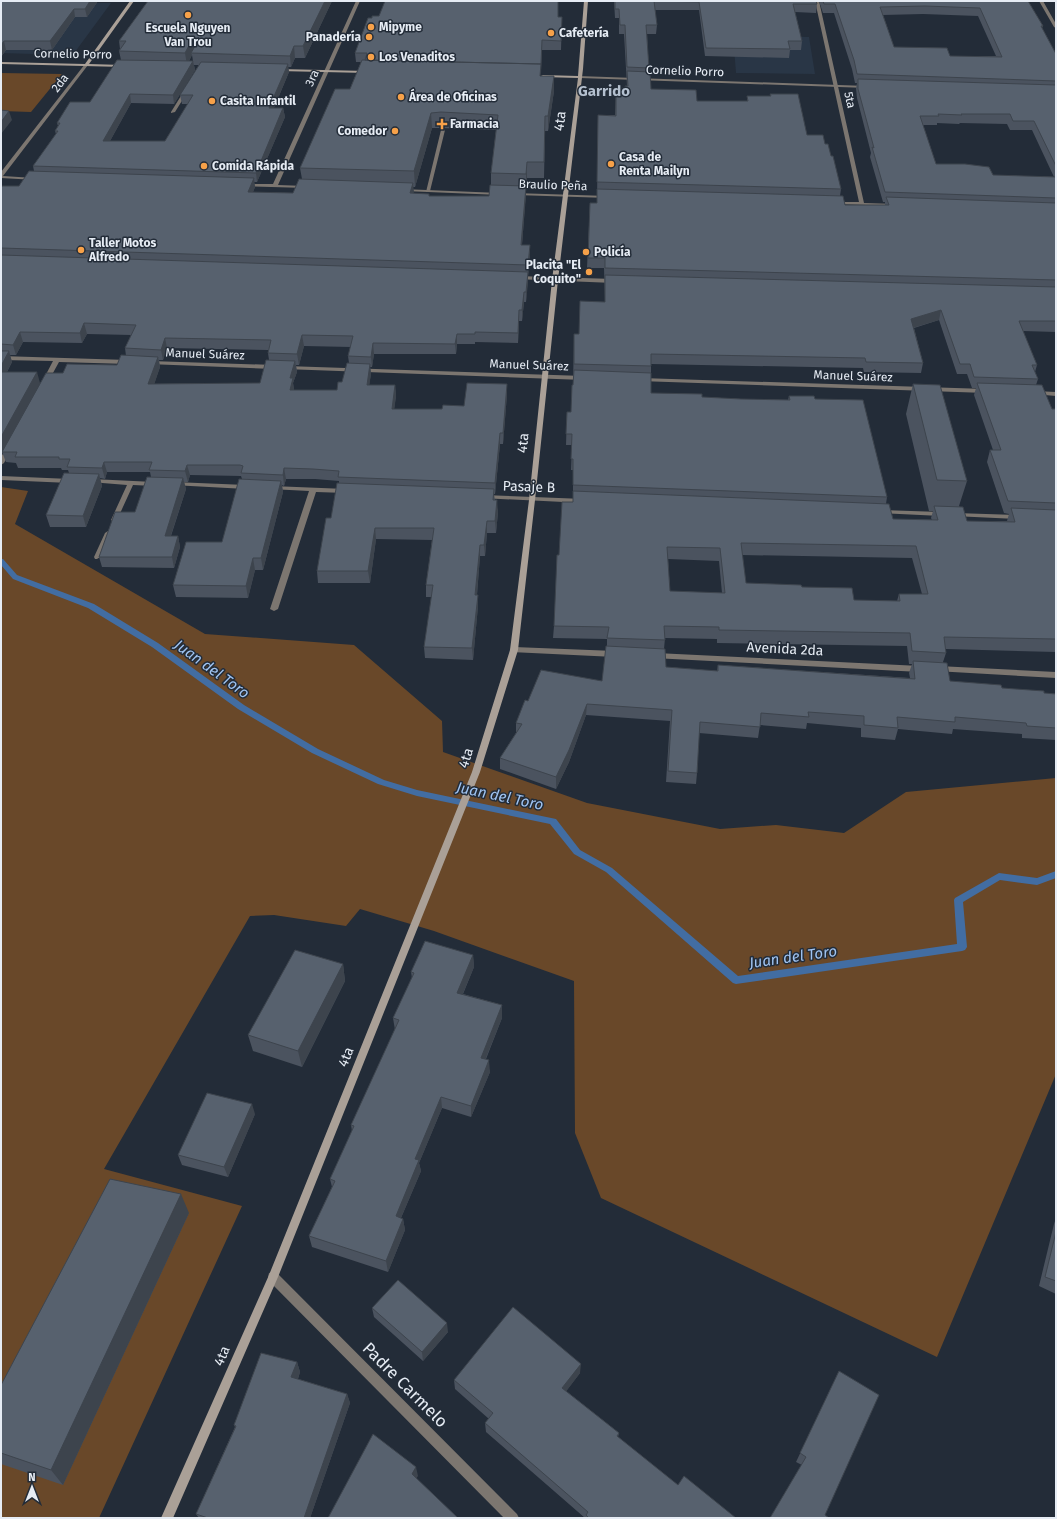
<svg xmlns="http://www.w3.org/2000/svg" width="1057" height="1519" font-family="'Fira Sans',sans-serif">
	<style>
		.built { fill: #293646 }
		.green { fill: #694829 }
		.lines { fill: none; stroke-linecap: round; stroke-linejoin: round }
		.stream { fill: #426da2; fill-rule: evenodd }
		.service { fill: #7c7670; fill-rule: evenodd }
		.minor { fill: #7c7670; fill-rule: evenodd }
		.tertiary { fill: #7c7670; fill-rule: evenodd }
		.secondary { fill: #aaa097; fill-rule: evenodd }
		.wall { fill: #4b535f; fill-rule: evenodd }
		.shaded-wall { fill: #3d444d }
		.building { fill: #57616e; stroke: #3d444d; fill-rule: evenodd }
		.poi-dot { fill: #f7a149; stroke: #232c38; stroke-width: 1.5 }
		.labels { text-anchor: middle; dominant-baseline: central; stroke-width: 3; stroke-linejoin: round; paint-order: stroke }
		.far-poi-label { font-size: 12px; font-weight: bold; fill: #e6ecf4; stroke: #232c38; text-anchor: start }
		.far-street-label { font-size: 12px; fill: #e6ecf4; stroke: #232c38 }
		.street-label { font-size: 14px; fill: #e6ecf4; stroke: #232c38 }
		.far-district-label { font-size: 15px; font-weight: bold; fill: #b4c0cf; stroke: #232c38 }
		.water-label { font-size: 15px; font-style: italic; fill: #a0c4f2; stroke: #232c38 }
		.near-street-label { font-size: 17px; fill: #e6ecf4; stroke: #232c38 }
	</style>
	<rect width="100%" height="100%" fill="#232c38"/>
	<path class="built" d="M15,3H111L75,52L67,55L1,53Z
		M733,35L809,37L815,74L736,73Z"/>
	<path class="green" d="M1,73L62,74L31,112L1,111Z
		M1,487L28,491L15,524L205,634L354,645L442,721L443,752L587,803L720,829L776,825L844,833L906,792L1056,778V1074L937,1357L601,1198L575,1133L574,981L434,931L360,909L346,926L274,915L250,916L104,1169L242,1206L99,1518H1Z"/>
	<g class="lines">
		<path class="stream" d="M1,559H3L17,575L94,604L158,643L244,705L318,749L384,780L417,790L556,819L580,850L612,868L738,976L957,944L954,900L955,898L999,873L1037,878L1056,871V878L1037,885L1000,880L963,902L967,947L965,950L962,951L736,984L733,983L606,872L574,854L550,824L417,796L378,784L312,753L238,709L152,647L88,608L13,579L1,565Z"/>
		<path class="service" d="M186,90L188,91L175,112L171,113V112L184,91Z
			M443,129L445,130L430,191L426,192L441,130Z"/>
		<path class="minor" d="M356,1H360L278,185L306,186L308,187L306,188L242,186V185L244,184H273Z
			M815,1H819L864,203L896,204L898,205V206L833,204L831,203L833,202H859Z
			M1039,1H1043L1056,24V28L1054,27Z
			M85,64L88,65L3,176L34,178L36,179V180L1,178V172Z
			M402,189L500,193L502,194L500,195L404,191H402Z
			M514,193L608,196L610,197L608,198L516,195L514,194Z
			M517,276L614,279L617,281L614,283L515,279L514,278Z
			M1,356L128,360L131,362L128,364L59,362L48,382L45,384L42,382L53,361L1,360Z
			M150,361L274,365L277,367L274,369L148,364L147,363Z
			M286,366L584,376L587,378L584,380L284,369V367Z
			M641,378L986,389L989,391L986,393L639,381L638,380Z
			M1035,391L1056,392V396L1033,394L1032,393Z
			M9,446L12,448L4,463L1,465V457L7,447Z
			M1,476L70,479L73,481L70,483L1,480Z
			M92,479L154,482L157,484L154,486L133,485L117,520L114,522L111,520L127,485L90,482V480Z
			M174,482L246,485L249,487L246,489L172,485V483Z
			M272,486L346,489L349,491L346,493L316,492L278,609L274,611L270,609L309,491L270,489V487Z
			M483,495L584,499L587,501L584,503L481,498V496Z
			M881,510L941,512L944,514L941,516L879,513L878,512Z
			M955,513L1017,515L1020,517L1017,519L953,516V514Z
			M108,531L111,533L100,557L97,559H95L94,557L105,533Z
			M514,647L615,651L619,654L615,657L511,652L510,650L511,648Z
			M656,653L920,666L924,669L920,672L653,658L652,656Z
			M938,666L1056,672V678L935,671L934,669Z
			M273,1272L277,1273L517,1514L519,1518H504L269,1281L268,1277L269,1273Z"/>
		<path class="tertiary" d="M578,76L867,86L869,87L867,88L580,78L578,77Z"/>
		<path class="secondary" d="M130,1H134L89,64L123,65L125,66L124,67L1,64V62L85,64Z
			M584,1H588L583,69L558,280L535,500L518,650L480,772L278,1277L173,1518H161L269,1275L472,772L510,650L529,500L552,280L578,78L543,77L541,76L543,75L578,76Z
			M279,69L367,71L369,72L367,73L278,71L277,70Z"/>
	</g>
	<path class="wall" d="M1,1H98L87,17H75L52,50H6L1,57Z
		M148,1H332L305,58H295L291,67H288L289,72L274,108H283L285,117L257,182H254L255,187L253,192L293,193L302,179L300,168L350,89L361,62H356L355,53L558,11V17H562L561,50H542L540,76L554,91L548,131H545L544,178H527L522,245H530V255L528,276L526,302H524L522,321H519L518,343L475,342V344H457L456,354H374L372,367H370L371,374L369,385H395L396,396L394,409H442L464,406L507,384V394L503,444H500L495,494H494L495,500L498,512L496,533H487L485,556H480L477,595L478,606L473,660L425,658L424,647L432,597H426V585L432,540L376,539L370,583H318L317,571L331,518L339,483V481L315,479H286L284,486L282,485L283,492L263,570H255L248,598L176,597L173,585L222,542L242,479L241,476L190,475L188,482H184L186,489L171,536H178L180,547L174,568L102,567L99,557L135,512L151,477L150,472H107L105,479L100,478L102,486L86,527H50L46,515L69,473L68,470H62L61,468H18L16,463L6,462L2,452L63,373L117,365L126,356L125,348L131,335L87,334L82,343L23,342L16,355H10L12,362L7,372L40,383L1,454V188L19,186L34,171L33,166L56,134L55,131L58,126L57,123L90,102L121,60L119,51L120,49L119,41ZM192,55L193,61H189ZM194,65H199L180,95L182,104H188L165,141H110L131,103L174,104L195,70ZM432,128H441L496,130L491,173V185L489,196H429V194H413V187H415ZM304,346L351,347L348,356L349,363L342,382L337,390H294L293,383L297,372L296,365H299ZM167,348L268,350V353L269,360L260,383L154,384L160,367L159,360H163Z
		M614,1H816L817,4L816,13L795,12L802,41L801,50H790L789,58L705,56L699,10H655L657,25L656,34H647L649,72L651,89L697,101H747V96H770V94L807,135L825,144L831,156L841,189L840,196L845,205H885V202H883L870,157L871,153L857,98L856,88L857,83H855L852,69L834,13H823L819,1H1028L1043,26L1042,28L1056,54V332L1023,331L1037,365L1035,372L1038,379L1036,385L1052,409H1056V652L946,649V653L943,662L950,681L1044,693L1056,694V740L1022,738V734L953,729L952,734L898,729L895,740L861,737V728L807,723L806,729L760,725L758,738L699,733L697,773L696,784L666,782L670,721L586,715L569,762L556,789L500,769V758L516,733V723L528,701L602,681L607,646V639L553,638L554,626L559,555L573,502V470H571L572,445H566L567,412H571L573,385L574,334H579L605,302L604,268H587L590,203H597L598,115H615L616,88H624L627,86L624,34H619V18H615ZM923,14L978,16L996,56H950L894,47L883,15ZM937,123L959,124L960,123L1007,124L1010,130H1032L1054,177L993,175L936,164L923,125H937ZM939,320L957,374H967L972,388H976L974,395L993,450H990L987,462L1004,513L1009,514L1007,521H967L959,506L967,481L913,384L906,414L929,511H933L931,518L932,520L893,519L886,504L887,497L815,399L789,396L788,400L741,399L702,397L651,393V364L863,368L864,372L921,373L923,363L914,328ZM742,555L912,558L922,594H899L897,601L854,600L802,587L746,583ZM668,559L719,561L722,593L670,591ZM665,638L717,639V643L907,646L909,664H912L909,673L910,678L718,665L717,671L666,667L664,649Z
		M473,955L474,967L463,994L502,1005V1018L486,1059L490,1072L471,1117L442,1108L419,1163L421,1171L401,1218L403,1219L405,1230L388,1272L312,1247L309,1236L332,1187L330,1179L352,1131L351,1125L395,1030L393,1018L412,978L411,972Z
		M343,964L345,981L302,1067L253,1051L248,1035Z
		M255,1114L228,1177L182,1165L178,1155Z
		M189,1213L63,1485L1,1464V1385Z
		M1056,1218V1294L1039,1286L1054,1224Z
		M372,1308L448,1332L423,1361L374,1317Z
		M297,1362L300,1372L298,1379L347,1394L350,1403L310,1518H199L196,1514L235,1427L234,1425Z
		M839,1371L825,1515L770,1518L802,1465L796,1462Z
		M580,1373L566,1391L619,1433L618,1437L678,1485L736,1518H585L486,1432L485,1423L489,1419L455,1389L454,1380Z"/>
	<path class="shaded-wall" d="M90,1H98L87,17L85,9Z
		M325,1H332L305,58L303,46Z
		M74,9L75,17L52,50L50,41Z
		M194,38L196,50L191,53L192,55L187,65L185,53L192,40Z
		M542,40V50L541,74V64Z
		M4,41L6,50L1,57V45Z
		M294,46L295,58L291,67L290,56Z
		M193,61L195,70L174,104L173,95Z
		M288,64L289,72L270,117L269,108Z
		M554,76V91L548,131V116Z
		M130,94L131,103L105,150L103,141Z
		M283,108L285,117L257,182L256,173Z
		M9,111L12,120L1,134V122Z
		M431,113L432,128L415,187L414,171Z
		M527,162V178L526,190V174Z
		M254,178L255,187L249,202L248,192Z
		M413,183L414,192L411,203L410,193Z
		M526,186V196L521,255V245Z
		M530,245V255L528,276V265Z
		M528,272V283L526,302V292Z
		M524,292V302L522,321V310Z
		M519,310V321L518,343V333Z
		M941,310L939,320L909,329L911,319Z
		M84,323L87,334L82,343L80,333Z
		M20,332L23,342L16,355L13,345Z
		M457,334V344L456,354L455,344Z
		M302,335L304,346L299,365L297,354Z
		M165,338L167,348L163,360L161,350Z
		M373,343L374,354L372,367L371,357Z
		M9,351L12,362L1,383V366Z
		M158,357L160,367L151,394L148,384Z
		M295,361L297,372L293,383L294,389L291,400L290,390V378Z
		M370,364L371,374L368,395L367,385Z
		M37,372L40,383L1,454V437Z
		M507,384V394L503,444V433Z
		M395,385L396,396L393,420L392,409Z
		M500,433V444L495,494V483Z
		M104,462L107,472L105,479L102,468Z
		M187,465L190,475L188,482L185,471Z
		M284,468L286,479L284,486L283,475Z
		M99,474L102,486L86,527L83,516Z
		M183,478L186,489L167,547L165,536Z
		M281,481L283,492L263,570L261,558Z
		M497,500L498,512L496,533L495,521Z
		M487,521V533L485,556L484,545Z
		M375,528L376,539L370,583L368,571Z
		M178,536L180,547L174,568L172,557Z
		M480,545V556L476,606L475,595Z
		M253,558L255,570L248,598L246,586Z
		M478,595V606L473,660L472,648Z
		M587,704L586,715L569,762L556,789V777Z
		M473,955L474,967L458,1005L457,993Z
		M343,964L345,981L302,1067L298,1051Z
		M502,1005V1018L481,1070V1058Z
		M489,1060L490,1072L471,1117V1106Z
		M441,1097L442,1108L419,1163L421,1171L397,1227L396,1216L415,1159Z
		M252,1104L255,1114L228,1177L224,1167Z
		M181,1194L189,1213L63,1485L51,1470Z
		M403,1219L405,1230L388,1272L386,1261Z
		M447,1323L448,1332L423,1361L422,1352Z
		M297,1362L300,1372L295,1387L291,1377Z
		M581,1364L580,1373L562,1397V1388Z
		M347,1394L350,1403L310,1518H304Z
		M416,1467L418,1476L414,1482L412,1474Z"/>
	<path class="building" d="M1,1H90L85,9H74L50,41H4L1,45Z
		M148,1H325L303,46H294L290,56L191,53L198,41V39L194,38L192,40L185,53L119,51L126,41H119Z
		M385,1H558V17H562L561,41L542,40L541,64L365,60L367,53H355L368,18H372V16H379Z
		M615,1H816L817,4H793L802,41H788L790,49L706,48L699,2L654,1L657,25H646L649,68L627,67L625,25H620L619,9H615Z
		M823,1H1028L1043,26H1041L1056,54V81L857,74L854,60L835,4H824ZM925,6L980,8L1002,57L950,56L947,48L894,47L880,7Z
		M117,60L193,61L173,95L130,94L103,141H165L193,95H180L201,62L288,64L269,108H283L256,173L33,166L58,131H55L60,123H57L70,102H90Z
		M362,60L541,64L540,76H554L548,116H545L544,162H527L526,174L491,173L498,115L441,112L431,113L414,171L300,168L335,89H350Z
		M627,71L650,72L651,89L696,90L697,101H748L747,96H771L770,94H798L807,135H823L825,144H828L831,156H833L841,189L597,182L598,115L616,116V88H625V86H628Z
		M858,79L1056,85V166L1034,121H1013L1010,114H961L962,115L938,114L939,116H920L936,164H965L989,167L993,175L1056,177V198L885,192L872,147L874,148L858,89Z
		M1,110L9,111L1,122Z
		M29,171L254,178L248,192L293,193L299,179L413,183L410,193L429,194V196H489L490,185L526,186L521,245H530L528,265L1,248V188L2,186H19Z
		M597,189L843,196L845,205H889L886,197L1056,203V280L605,268V258H588L590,203H597Z
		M1,255L528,272L526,292H524L522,310H519L518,333L475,332V334H457L455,344L373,343L371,357L348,356L353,336L302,335L297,354L268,353L271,340L165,338L161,350L125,348L136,325L84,323L80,333L20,332L13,345L1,344Z
		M605,275L1056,287V321H1019L1037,365H1032L1038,379L974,377L970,364H960L941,310L911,319L923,363L866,362L865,358L651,354V366L574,364V334H579L580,301L605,302Z
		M1,351H9L1,366Z
		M121,355L158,357L148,384L260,383L266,360L295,361L290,378H293L290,390H337L338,382H342L347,363L370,364L367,385H395L392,409H442L443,405L464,406L467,383L507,384L503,433H500L495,483L338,477L339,471L313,469L284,468L283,475L241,473L243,466L240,465H187L185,471L149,470L152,462H104L102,468L67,467L70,459H59V457H15L17,452H2L46,373H63L67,364L117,365Z
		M574,370L651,373V393L702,394V397L741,399L790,400L789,396H814L815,399L863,400L887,497L573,485V459H571L572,434H566L567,412H571L572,385H573Z
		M1,372H37L1,437Z
		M977,383L1042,385L1052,409H1056V503L1008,501L990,450H1001Z
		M913,384L940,385L967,481L937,480Z
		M64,473L99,474L83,516L46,515Z
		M147,477L183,478L165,536H178L172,557H99L115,512H135Z
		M239,479L281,481L261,558H253L246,586L173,585L186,542H222Z
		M337,483L494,489L493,500H497L495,521H487L484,545H480L475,595H478L472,648L424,647L433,585H426L434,528H375L368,571H317L326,518H331Z
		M573,491L889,504L893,519L938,520L934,506L963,507L967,521L1015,522L1011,508L1056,510V639L944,637L946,653L912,651L910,633L719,630V627L664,626L665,640L607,638L609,627L554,626L557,555H559L562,502H573ZM741,543L916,546L928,594H899L900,601L854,600L852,588L802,587L801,585L746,583ZM667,547L720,548L725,593L670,591Z
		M606,646L665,649L666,667L718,671V665L915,679L913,661L947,663L950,681L1001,685L1002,688L1044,691V693L1056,694V728L1027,726L1026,723L955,717V722L897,717L898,728L864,725V716L808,712L809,717L761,713L760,727L700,722L697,773L668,771L672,710L587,704L569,750L556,777L500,758L522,724L516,723L525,700L528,701L541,670L602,681Z
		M425,941L473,955L457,993L502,1005L481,1058L489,1060L471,1106L441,1097L415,1159L419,1160L396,1216L403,1219L386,1261L309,1236L335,1181L330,1179L354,1126L351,1125L399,1020L393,1018L414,973L411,972Z
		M295,950L343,964L298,1051L248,1035Z
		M207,1093L252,1104L224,1167L178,1155Z
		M110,1179L181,1194L51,1470L1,1453V1385Z
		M1056,1232V1281L1045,1277Z
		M398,1280L447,1323L422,1352L372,1308Z
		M513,1307L581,1364L562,1388L619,1433L617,1436L678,1485L684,1476L736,1518H589L586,1515L588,1512L485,1423L493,1413L454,1380Z
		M261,1353L297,1362L291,1377L347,1394L304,1518H208L196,1514L236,1426L234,1425Z
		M839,1371L879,1395L825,1515L829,1518H770L806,1457L800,1453Z
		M373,1434L416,1467L412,1474L458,1518H328Z"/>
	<g class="poi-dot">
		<circle cx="188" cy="15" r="4"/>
		<circle cx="371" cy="27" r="4"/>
		<circle cx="551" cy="33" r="4"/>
		<circle cx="369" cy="37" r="4"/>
		<circle cx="371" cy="57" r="4"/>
		<circle cx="401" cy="97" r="4"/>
		<circle cx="212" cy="101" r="4"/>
		<path d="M440 118h4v4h4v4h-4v4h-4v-4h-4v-4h4z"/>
		<circle cx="395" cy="131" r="4"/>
		<circle cx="611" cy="164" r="4"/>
		<circle cx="204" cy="166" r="4"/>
		<circle cx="81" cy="250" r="4"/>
		<circle cx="586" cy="252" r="4"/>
		<circle cx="589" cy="272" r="4"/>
	</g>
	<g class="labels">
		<g class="far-poi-label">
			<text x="379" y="27">Mipyme</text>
			<text x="188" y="28" text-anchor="middle">Escuela Nguyen<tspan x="188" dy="14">Van Trou</tspan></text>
			<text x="559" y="33">Cafetería</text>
			<text x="361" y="37" text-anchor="end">Panadería</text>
			<text x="379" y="57">Los Venaditos</text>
			<text x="409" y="97">Área de Oficinas</text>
			<text x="220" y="101">Casita Infantil</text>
			<text x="450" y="124">Farmacia</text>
			<text x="387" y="131" text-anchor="end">Comedor</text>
			<text x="619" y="157">Casa de<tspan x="619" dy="14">Renta Mailyn</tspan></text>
			<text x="212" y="166">Comida Rápida</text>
			<text x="89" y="243">Taller Motos<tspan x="89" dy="14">Alfredo</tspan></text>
			<text x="594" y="252">Policía</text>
			<text x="581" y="265" text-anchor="end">Placita "El<tspan x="581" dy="14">Coquito"</tspan></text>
		</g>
		<g class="far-street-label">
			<text transform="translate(73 54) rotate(1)">Cornelio Porro</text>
			<text transform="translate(685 71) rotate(2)">Cornelio Porro</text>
			<text transform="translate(312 78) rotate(-66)">3ra</text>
			<text transform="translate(60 83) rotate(-52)">2da</text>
			<text transform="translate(850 100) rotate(78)">5ta</text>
			<text transform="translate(553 185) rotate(2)">Braulio Peña</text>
			<text transform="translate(205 354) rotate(2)">Manuel Suárez</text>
			<text transform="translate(529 365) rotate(2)">Manuel Suárez</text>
			<text transform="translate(853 376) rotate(2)">Manuel Suárez</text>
		</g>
		<g class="street-label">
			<text transform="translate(560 121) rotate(-83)">4ta</text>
			<text transform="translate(523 443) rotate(-84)">4ta</text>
			<text transform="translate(529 487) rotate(2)">Pasaje B</text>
			<text transform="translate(785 649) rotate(3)">Avenida 2da</text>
			<text transform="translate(466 758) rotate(-72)">4ta</text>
			<text transform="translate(346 1057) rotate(-68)">4ta</text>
			<text transform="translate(222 1356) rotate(-67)">4ta</text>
		</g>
		<g class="far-district-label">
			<text x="604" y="91">Garrido</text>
		</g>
		<g class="water-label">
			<text transform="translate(212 669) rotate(36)">Juan del Toro</text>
			<text transform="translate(500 796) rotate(12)">Juan del Toro</text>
			<text transform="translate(793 957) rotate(-8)">Juan del Toro</text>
		</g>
		<g class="near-street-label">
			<text transform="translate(405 1385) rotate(45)">Padre Carmelo</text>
		</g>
	</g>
	<rect width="1057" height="1519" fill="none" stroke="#e6ecf4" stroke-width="4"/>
	<g transform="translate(32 1487)" stroke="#232c38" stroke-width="3" paint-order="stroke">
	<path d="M0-3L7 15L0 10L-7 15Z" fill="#e6ecf4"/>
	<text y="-6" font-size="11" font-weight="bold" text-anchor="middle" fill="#e6ecf4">N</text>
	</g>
</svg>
